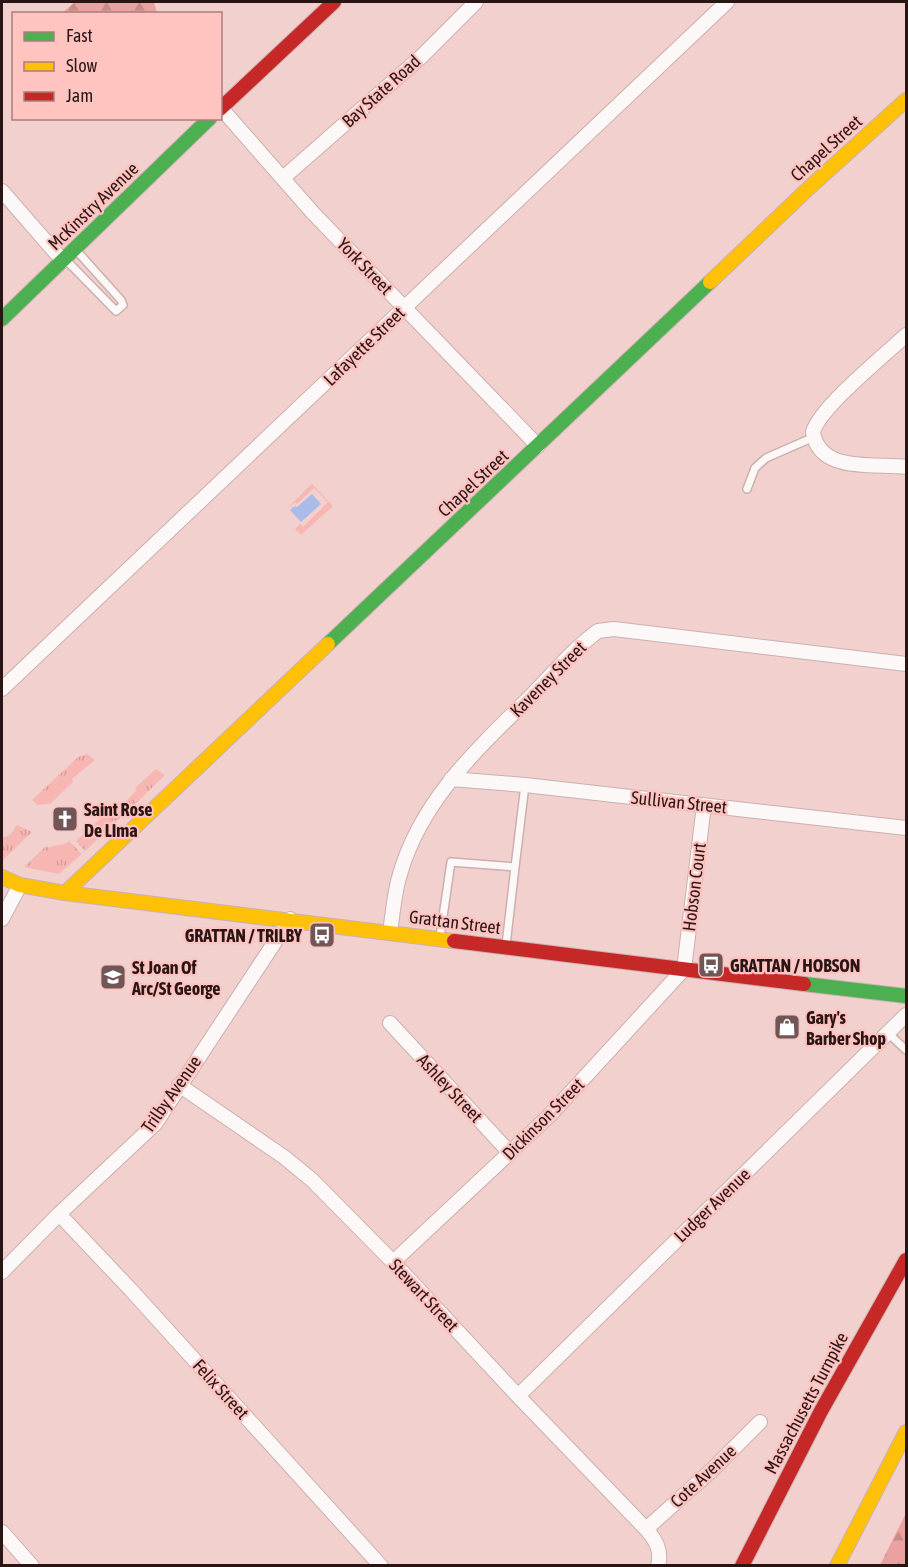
<svg xmlns="http://www.w3.org/2000/svg" width="908" height="1567" font-family="'Asap Condensed',sans-serif">
	<style>
		.grass { fill: url(#grass-tufts) }
		.forest { fill: url(#forest-firs) }
		.water { fill: #aabae9 }
		.lines { fill: none; stroke-linecap: round; stroke-linejoin: round }
		.lane-casing { stroke: #cab0af; stroke-width: 10 }
		.street-casing { stroke: #cab0af; stroke-width: 16 }
		.fast-casing { stroke: #cab0af; stroke-width: 16 }
		.slow-casing { stroke: #cab0af; stroke-width: 16 }
		.jam-casing { stroke: #cab0af; stroke-width: 16 }
		.lane { stroke: #fdf8f8; stroke-width: 7 }
		.street { stroke: #fdf8f8; stroke-width: 14 }
		.fast { stroke: #4caf50; stroke-width: 14 }
		.slow { stroke: #ffc107; stroke-width: 14 }
		.jam { stroke: #c62828; stroke-width: 14 }
		.labels { text-anchor: middle; dominant-baseline: central; stroke-width: 4.5; stroke-linejoin: round; paint-order: stroke }
		.street-label { font-size: 18px; fill: #2a1515; stroke: #ffc3c0 }
		.poi-label { font-size: 18px; font-weight: bold; fill: #2a1515; stroke: #ffc3c0; text-anchor: start }
	</style>
	<defs>
		<pattern id="grass-tufts" width="24" height="20" patternUnits="userSpaceOnUse" patternTransform="scale(1.5)"><rect width="24" height="20" fill="#f8b6b3"/><path d="M3 7l-1-3M5 7V3M7 7l1-3M15 17l-1-3M17 17v-4M19 17l1-3" fill="none" stroke="#d59c99"/></pattern>
		<pattern id="forest-firs" width="22" height="20" patternUnits="userSpaceOnUse" patternTransform="scale(1.5)"><rect width="22" height="20" fill="#eaa19f"/><path d="M5 1l3.5 6h-7zM16 11l3.5 6h-7z" fill="#c98a88"/></pattern>
	</defs>
	<rect width="100%" height="100%" fill="#f1d0ce"/>
	<path class="grass" d="M312,484L333,506L301,535L295,529L300,524L303,527L328,502L314,488L297,504L295,502L286,509Z
		M87,754L95,760L72,779L73,782L50,804L38,805L32,800L78,757Z
		M156,769L165,775L128,811L124,806V803L137,790L135,788Z
		M119,801L118,806L125,813L85,851L76,841Z
		M17,825L32,832L3,860H2V838L10,835Z
		M69,841L82,854L59,874L24,867L46,846L49,848C56,843 63,847 69,841Z"/>
	<path class="forest" d="M75,2H154L157,13H62Z
		M906,1513V1565H880Z"/>
	<path class="water" d="M312,494L321,504L301,522L290,510L295,506L297,507Z"/>
	<g class="lines">
		<defs>
			<path id="lane" d="M66,260L116,311L123,305L121,300L76,250
				M747,489L755,468L766,458L814,437
				M440,937L451,862L515,867L525,785
				M506,945L515,867
				M888,1033L906,1050"/>
			<path id="street" d="M221,108L313,213L538,446
				M283,178L421,57L476,2
				M2,191L63,261
				M906,335C885,355 820,407 813,432C819,474 876,463 906,467
				M2,689L727,2
				M451,779L525,785L906,828
				M2,919L20,885
				M390,932C393,913 394,893 400,874C421,801 476,750 529,698C551,676 572,650 598,631L614,629L906,664
				M390,1023L510,1153
				M179,1085L284,1157L312,1180L393,1262L518,1396L646,1529C656,1540 662,1551 658,1566
				M59,1214L131,1290L381,1566
				M393,1262L550,1115L684,969L704,805
				M2,1272L59,1214L155,1124L290,919
				M518,1396L906,1015
				M646,1529L712,1470L760,1422
				M2,1532L32,1566"/>
			<path id="fast" d="M2,319L210,118
				M328,644L710,282
				M804,984L906,996"/>
			<path id="slow" d="M710,282L811,186L906,100
				M2,877L20,885L65,893L454,941
				M65,893L328,644
				M837,1566L906,1432"/>
			<path id="jam" d="M220,109L334,2
				M454,941L804,984
				M742,1566L821,1411L906,1260"/>
		</defs>
		<use href="#lane" class="lane-casing"/>
		<use href="#street" class="street-casing"/>
		<use href="#fast" class="fast-casing"/>
		<use href="#slow" class="slow-casing"/>
		<use href="#jam" class="jam-casing"/>
		<use href="#lane" class="lane"/>
		<use href="#street" class="street"/>
		<use href="#fast" class="fast"/>
		<use href="#slow" class="slow"/>
		<use href="#jam" class="jam"/>
	</g>
	<defs>
		<symbol id="church-square" viewBox="-11 -11 22 22"><rect x="-9" y="-9" width="18" height="18" rx="4" fill="#705656" stroke="#ffc3c0"/><path d="M-1.2-6h2.4v3.5h3.3v2.4h-3.3V6h-2.4V-.1h-3.3v-2.4h3.3Z" fill="#fff"/></symbol>
		<symbol id="bus-square" viewBox="-11 -11 22 22"><rect x="-9" y="-9" width="18" height="18" rx="4" fill="#705656" stroke="#ffc3c0"/><path d="M-5-6H5V4H4V6H2V4H-2V6H-4V4H-5ZM-3.5-4V0h7V-4ZM-3.5 1.2v1.5H-2V1.2ZM2 1.2v1.5H3.5V1.2Z" fill="#fff"/></symbol>
		<symbol id="school-square" viewBox="-11 -11 22 22"><rect x="-9" y="-9" width="18" height="18" rx="4" fill="#705656" stroke="#ffc3c0"/><path d="M0-5L7-2L0 1L-7-2ZM-4 1L0 2.5L4 1V4Q0 6-4 4Z" fill="#fff"/></symbol>
		<symbol id="shop-square" viewBox="-11 -11 22 22"><rect x="-9" y="-9" width="18" height="18" rx="4" fill="#705656" stroke="#ffc3c0"/><path d="M-5-2.5h2.3a2.7 3.5 0 0 1 5.4 0H5L5.5 6h-11ZM-1.5-2.5h3a1.5 2.3 0 0 0-3 0Z" fill="#fff"/></symbol>
	</defs>
	<g fill-rule="evenodd">
		<use href="#church-square" x="50" y="804" width="30" height="30"/>
		<use href="#bus-square" x="307" y="920" width="30" height="30"/>
		<use href="#bus-square" x="696" y="950" width="30" height="30"/>
		<use href="#school-square" x="98" y="962" width="30" height="30"/>
		<use href="#shop-square" x="772" y="1012" width="30" height="30"/>
	</g>
	<g class="labels">
		<g class="street-label">
			<text transform="translate(381 91) rotate(-42)">Bay State Road</text>
			<text transform="translate(826 148) rotate(-42)">Chapel Street</text>
			<text transform="translate(93 206) rotate(-44)">McKinstry Avenue</text>
			<text transform="translate(365 266) rotate(46)">York Street</text>
			<text transform="translate(364 346) rotate(-44)">Lafayette Street</text>
			<text transform="translate(473 483) rotate(-43)">Chapel Street</text>
			<text transform="translate(548 679) rotate(-45)">Kaveney Street</text>
			<text transform="translate(679 802) rotate(6)">Sullivan Street</text>
			<text transform="translate(694 887) rotate(-83)">Hobson Court</text>
			<text transform="translate(455 922) rotate(7)">Grattan Street</text>
			<text transform="translate(450 1088) rotate(47)">Ashley Street</text>
			<text transform="translate(171 1094) rotate(-55)">Trilby Avenue</text>
			<text transform="translate(543 1119) rotate(-45)">Dickinson Street</text>
			<text transform="translate(712 1205) rotate(-44)">Ludger Avenue</text>
			<text transform="translate(424 1295) rotate(47)">Stewart Street</text>
			<text transform="translate(221 1389) rotate(48)">Felix Street</text>
			<text transform="translate(806 1403) rotate(-62)">Massachusetts Turnpike</text>
			<text transform="translate(703 1476) rotate(-43)">Cote Avenue</text>
		</g>
		<g class="poi-label">
			<text x="84" y="809">Saint Rose<tspan x="84" dy="21">De LIma</tspan></text>
			<text x="302" y="935" text-anchor="end">GRATTAN / TRILBY</text>
			<text x="730" y="965">GRATTAN / HOBSON</text>
			<text x="132" y="967">St Joan Of<tspan x="132" dy="21">Arc/St George</tspan></text>
			<text x="806" y="1017">Gary's<tspan x="806" dy="21">Barber Shop</tspan></text>
		</g>
	</g>
	<rect width="908" height="1567" fill="none" stroke="#2a1515" stroke-width="6"/>
	<rect x="12" y="12" width="210" height="108" fill="#ffc3c0" stroke="#aa7d7c" stroke-width="1.5"/>
	<rect x="24" y="32" width="30" height="9" fill="#4caf50" stroke="#aa7d7c" stroke-width="1.5"/>
	<text x="66" y="42" font-size="18" fill="#2a1515">Fast</text>
	<rect x="24" y="62" width="30" height="9" fill="#ffc107" stroke="#aa7d7c" stroke-width="1.5"/>
	<text x="66" y="72" font-size="18" fill="#2a1515">Slow</text>
	<rect x="24" y="92" width="30" height="9" fill="#c62828" stroke="#aa7d7c" stroke-width="1.5"/>
	<text x="66" y="102" font-size="18" fill="#2a1515">Jam</text>
</svg>
